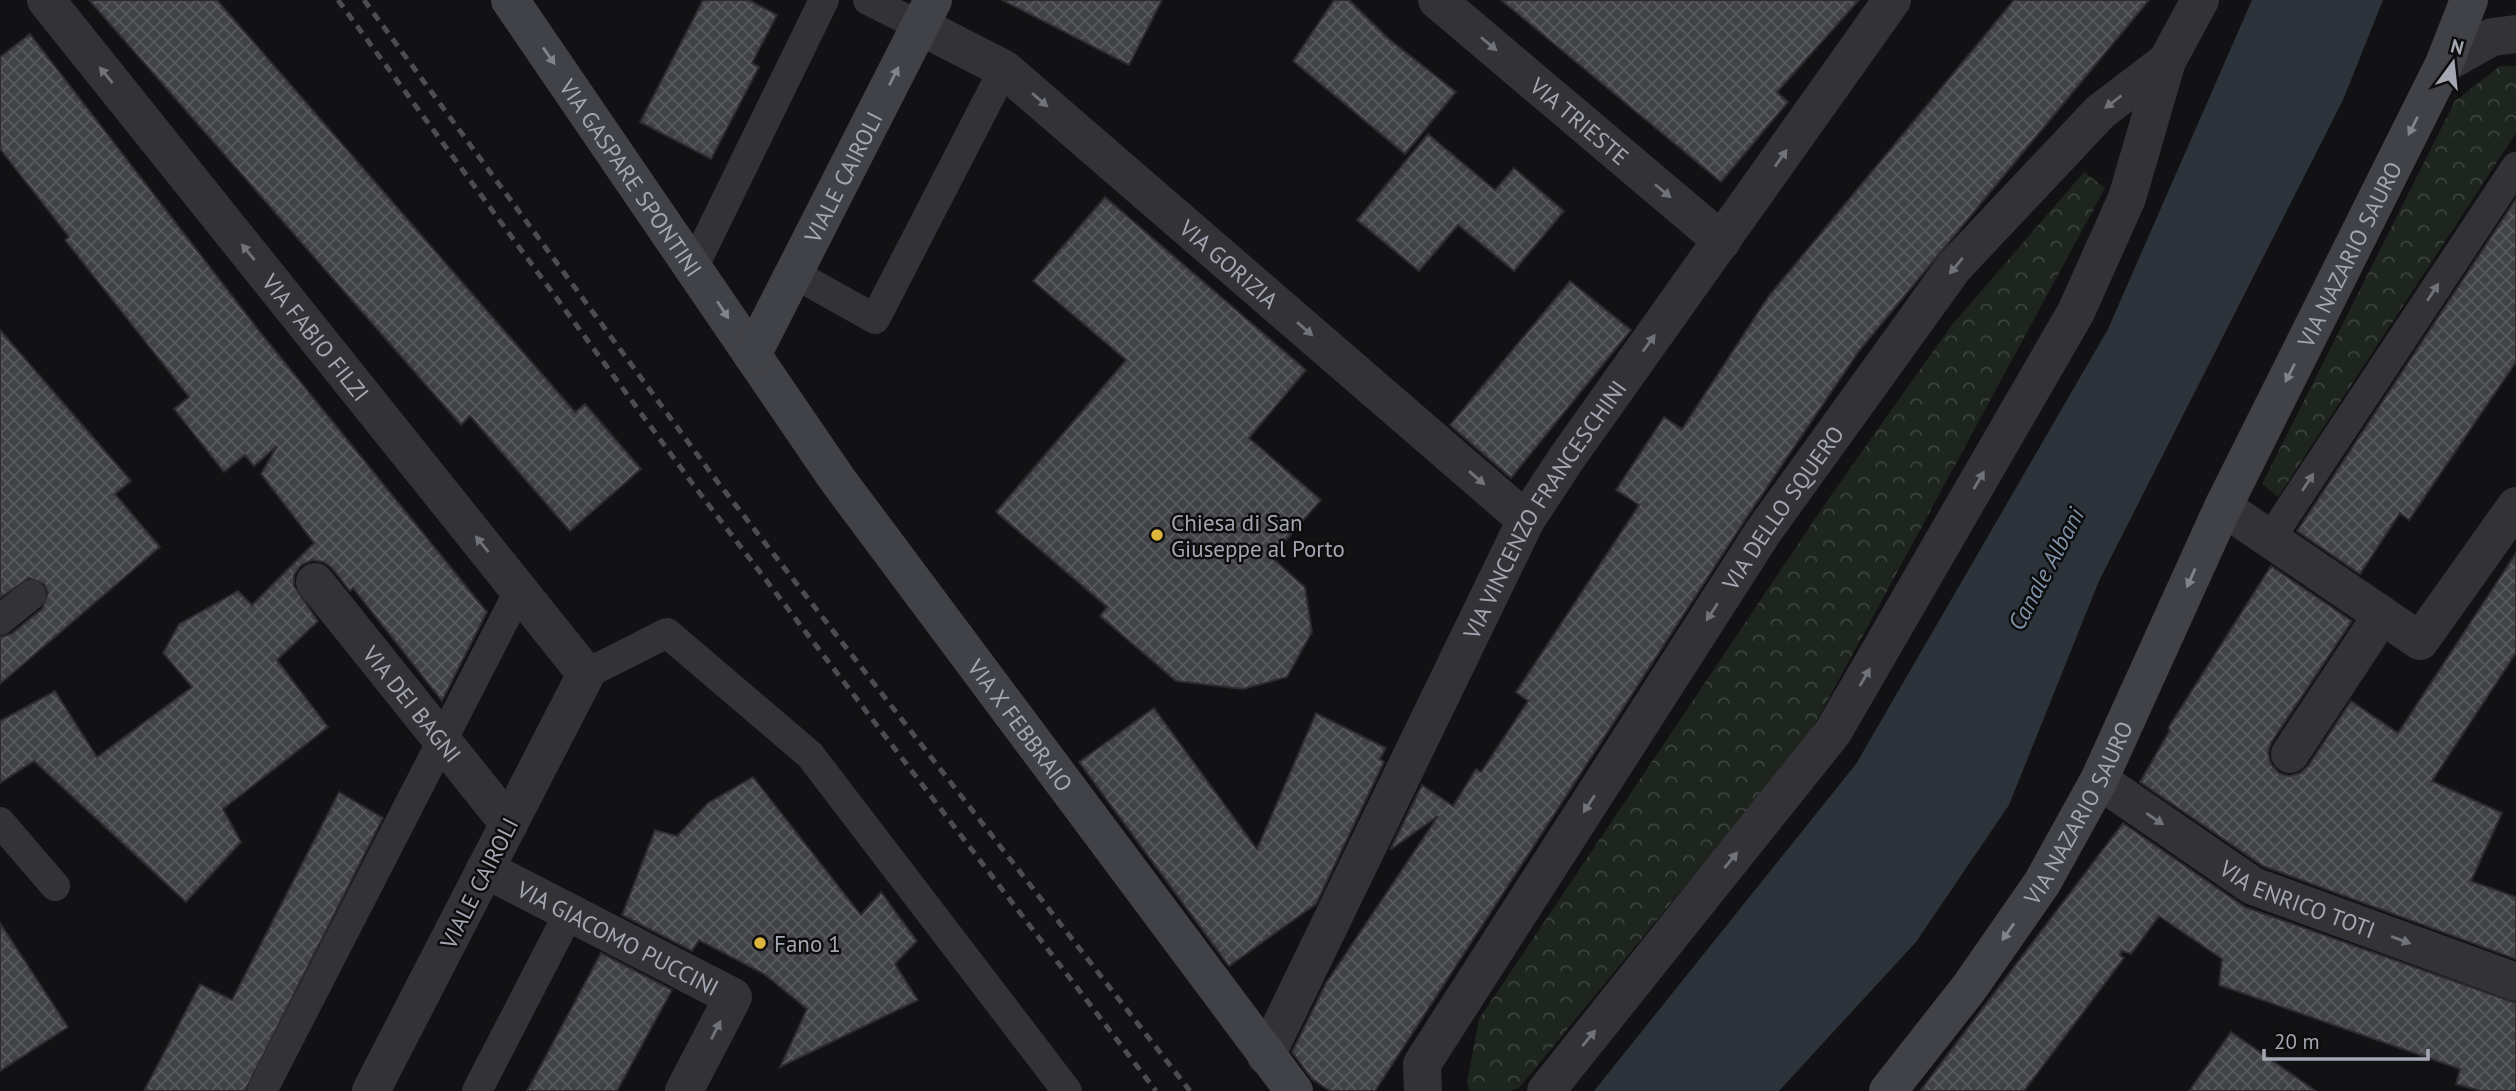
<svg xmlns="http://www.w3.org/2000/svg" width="2516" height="1091" font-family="'PT Sans',sans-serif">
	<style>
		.park { fill: url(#park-crowns) }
		.water { fill: #2c333a }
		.building { fill: url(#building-cross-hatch); stroke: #2c2c2f; stroke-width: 2 }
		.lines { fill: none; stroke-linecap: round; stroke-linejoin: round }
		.lane { stroke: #333337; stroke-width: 30 }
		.street { stroke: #333337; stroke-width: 38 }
		.secondary { stroke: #414247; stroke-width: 38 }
		.rail { stroke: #4c4d52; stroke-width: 5; stroke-dasharray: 9 7; stroke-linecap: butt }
		.oneway { fill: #71737b }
		.oneway2 { fill: #81848d }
		.poi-dot { fill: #dfb63d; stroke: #0d0d0e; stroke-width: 2.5 }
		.labels { text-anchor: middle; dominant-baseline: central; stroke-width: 5; stroke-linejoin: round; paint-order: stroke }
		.street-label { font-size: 23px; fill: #a4a7b2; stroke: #0d0d0e }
		.poi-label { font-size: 23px; fill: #a4a7b2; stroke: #0d0d0e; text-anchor: start }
		.water-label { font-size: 24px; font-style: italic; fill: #7e92aa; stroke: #0d0d0e }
	</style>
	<defs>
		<pattern id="park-crowns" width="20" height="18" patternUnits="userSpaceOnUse" patternTransform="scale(1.75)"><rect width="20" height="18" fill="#1e251f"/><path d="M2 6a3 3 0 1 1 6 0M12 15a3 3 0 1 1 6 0" fill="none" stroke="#3c423d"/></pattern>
		<pattern id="building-cross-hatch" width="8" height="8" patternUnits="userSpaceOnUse" patternTransform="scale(1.75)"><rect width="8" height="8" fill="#414246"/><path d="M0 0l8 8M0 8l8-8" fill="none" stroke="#595a5e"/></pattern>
	</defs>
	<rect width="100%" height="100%" fill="#121113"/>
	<path class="park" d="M2500,66H2516V133L2278,497L2262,484L2455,101Z
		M2084,172L2105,188L1809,735L1519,1088L1511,1091H1469L1467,1082L1479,1019L1829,498L1951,326Z"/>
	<path class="water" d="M2252,0H2383L2343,100L2099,581L2009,805L1916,942L1779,1091H1594L1856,764L2108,329Z"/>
	<path class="building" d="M89,0H217L575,412L585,404L641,469L570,531L470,416L461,425Z
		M703,0H749L777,15L752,63L759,67L711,159L640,122Z
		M1002,0H1162L1129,65Z
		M1334,0H1349L1389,39L1456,92L1405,154L1293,61Z
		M1501,0H1859L1777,92L1788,102L1721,182Z
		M2014,0H2149L1859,351L1745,520L1375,1091H1330L1312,1079L1292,1052L1326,983L1438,816L1390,850L1422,785L1453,806L1476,769L1481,772L1528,701L1516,692L1639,505L1616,490L1664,417L1682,429L1768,297Z
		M30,34L264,337L487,612L442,701L353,588L350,591L332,568L324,562L312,560L301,565L294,575V586L318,621L277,660L328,727L223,809L241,842L186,902L34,761L0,783V721L55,691L97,757L192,687L163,653L179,624L238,591L252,605L314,543L261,474L277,446L254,466L245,455L224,472L174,409L189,397L65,240L69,237L0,149V57Z
		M1428,134L1495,190L1514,168L1564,211L1514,271L1458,225L1419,271L1357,220Z
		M1105,197L1306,370L1249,438L1321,500L1271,557L1305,587L1312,632L1287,677L1243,689L1176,681L1100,616L1107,607L996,512L1126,360L1033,281Z
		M2516,199V362L2409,520L2400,513L2360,574L2297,531Z
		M1570,281L1631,330L1511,478L1450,425Z
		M0,330L131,481L115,494L160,547L0,684V637L11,634L42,609L48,593L44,584L29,578L0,598Z
		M2516,553V653L2432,781L2502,813L2471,881L2516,897V959L2263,866L2140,782L2170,730L2168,728L2271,566L2352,621L2271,743L2268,753L2271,764L2279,773L2289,776L2300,773L2308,766L2351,701L2398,733Z
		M1154,708L1257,849L1316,713L1386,748L1380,759L1384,762L1316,904L1229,966L1079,762Z
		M753,777L861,915L881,892L917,941L895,964L918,1000L780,1067L807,1009L764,974L699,940L692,951L622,915L655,830L677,836L708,803Z
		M339,792L383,818L245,1091H144L200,984L232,1000Z
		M2123,823L2245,907L2516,1003V1091H2481L2456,1084L2460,1069L2219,985L2222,959L2159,916L2131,954L2122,951L2120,955L2124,958L2024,1091H1920Z
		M0,923L68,1027L0,1071Z
		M601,953L672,990L617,1091H527Z
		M2231,1032L2316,1091H2189Z"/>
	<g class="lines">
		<path class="lane" d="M868,0L920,26
			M694,266L824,0
			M793,273L875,319L1004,69
			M2270,539L2516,167
			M0,620L31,595
			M586,674L667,633L810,755L1067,1091
			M0,822L55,886
			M262,1091L519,591
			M477,1091L569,913"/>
		<g class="street">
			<path id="s1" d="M46,0L586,674L371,1091"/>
			<path id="s2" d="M1437,0L1722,241"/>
			<path id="s3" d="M920,26L1004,69L1526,520"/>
			<path d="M2444,64L2492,37L2516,34"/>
			<path d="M2223,507L2420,641L2516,506"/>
			<path id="s4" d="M315,582L509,824"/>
			<path d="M2290,754L2382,615"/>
			<path id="s5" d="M2099,780L2253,886L2516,982"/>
			<path id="s6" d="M485,869L733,997L684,1091"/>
			<path id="s7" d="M1266,1056L1526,520L1566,459L1892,0"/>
			<path id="s8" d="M1423,1091L1422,1064L1763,532L1954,267L2100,112L2167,61L2200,0"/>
			<path d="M1546,1091L1833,732L2076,312L2127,198L2167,61"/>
		</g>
		<g class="secondary">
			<path id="s9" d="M510,0L837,479L1294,1091"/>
			<path id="s10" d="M752,355L933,0"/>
			<path id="s11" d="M1888,1091L1969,988L2042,883L2099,780L2223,507L2444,64L2469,0"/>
		</g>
		<path class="rail" d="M338,0L695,487L1156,1091
			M364,0L713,476L1190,1091"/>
	</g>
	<defs><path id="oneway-solid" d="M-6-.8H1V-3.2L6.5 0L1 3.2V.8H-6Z" transform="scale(1.75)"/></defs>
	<g class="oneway">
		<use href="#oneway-solid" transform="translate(1489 44) rotate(40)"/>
		<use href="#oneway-solid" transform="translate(106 75) rotate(-129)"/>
		<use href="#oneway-solid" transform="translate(1040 100) rotate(41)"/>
		<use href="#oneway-solid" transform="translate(2113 102) rotate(143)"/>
		<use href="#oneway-solid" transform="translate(1781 158) rotate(-55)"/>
		<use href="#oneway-solid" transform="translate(1663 191) rotate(40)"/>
		<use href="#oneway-solid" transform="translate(248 252) rotate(-129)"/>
		<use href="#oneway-solid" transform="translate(1956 266) rotate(130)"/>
		<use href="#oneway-solid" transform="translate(2433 292) rotate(-57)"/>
		<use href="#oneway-solid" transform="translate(1305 329) rotate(41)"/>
		<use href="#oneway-solid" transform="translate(1649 343) rotate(-54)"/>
		<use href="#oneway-solid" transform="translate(1477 478) rotate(41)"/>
		<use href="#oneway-solid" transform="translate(1979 480) rotate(-60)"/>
		<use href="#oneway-solid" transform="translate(2308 482) rotate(-57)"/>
		<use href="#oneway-solid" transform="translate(482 544) rotate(-129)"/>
		<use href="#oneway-solid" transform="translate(1712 612) rotate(123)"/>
		<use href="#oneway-solid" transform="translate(1865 677) rotate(-60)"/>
		<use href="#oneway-solid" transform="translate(1589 804) rotate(123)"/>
		<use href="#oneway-solid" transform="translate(2155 819) rotate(34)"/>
		<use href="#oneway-solid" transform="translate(1731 860) rotate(-51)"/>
		<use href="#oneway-solid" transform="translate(2401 940) rotate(20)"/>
		<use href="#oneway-solid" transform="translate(716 1030) rotate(-63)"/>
		<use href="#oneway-solid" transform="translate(1589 1038) rotate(-51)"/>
	</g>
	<g class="oneway2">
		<use href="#oneway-solid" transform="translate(549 56) rotate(55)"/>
		<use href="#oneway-solid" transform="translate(894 76) rotate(-63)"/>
		<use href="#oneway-solid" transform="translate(2413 126) rotate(117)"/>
		<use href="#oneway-solid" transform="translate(723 310) rotate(57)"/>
		<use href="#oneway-solid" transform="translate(2290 373) rotate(117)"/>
		<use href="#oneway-solid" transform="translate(2191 578) rotate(114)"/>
		<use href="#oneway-solid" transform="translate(2008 932) rotate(125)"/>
	</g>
	<g class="poi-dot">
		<circle cx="1157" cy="535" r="7"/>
		<circle cx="760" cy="943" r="7"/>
	</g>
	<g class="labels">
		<g class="street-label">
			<text stroke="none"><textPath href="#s2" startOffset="187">VIA TRIESTE</textPath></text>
			<text stroke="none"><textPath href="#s9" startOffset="215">VIA GASPARE SPONTINI</textPath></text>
			<text stroke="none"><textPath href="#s10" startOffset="200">VIALE CAIROLI</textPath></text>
			<text stroke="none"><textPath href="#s11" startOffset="959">VIA NAZARIO SAURO</textPath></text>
			<text stroke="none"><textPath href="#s3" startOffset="392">VIA GORIZIA</textPath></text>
			<text stroke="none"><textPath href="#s1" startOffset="432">VIA FABIO FILZI</textPath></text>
			<text stroke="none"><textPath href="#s8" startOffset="690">VIA DELLO SQUERO</textPath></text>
			<text stroke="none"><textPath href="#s7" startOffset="614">VIA VINCENZO FRANCESCHINI</textPath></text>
			<text stroke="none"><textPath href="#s4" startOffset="156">VIA DEI BAGNI</textPath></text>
			<text stroke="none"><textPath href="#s9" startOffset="887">VIA X FEBBRAIO</textPath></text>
			<text stroke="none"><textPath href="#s11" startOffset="338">VIA NAZARIO SAURO</textPath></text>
			<text transform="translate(479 883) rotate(-63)">VIALE CAIROLI</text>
			<text stroke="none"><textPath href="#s5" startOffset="233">VIA ENRICO TOTI</textPath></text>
			<text stroke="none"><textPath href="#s6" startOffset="150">VIA GIACOMO PUCCINI</textPath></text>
		</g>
		<g class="poi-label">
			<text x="1171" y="522">Chiesa di San<tspan x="1171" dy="26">Giuseppe al Porto</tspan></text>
			<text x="774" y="943">Fano 1</text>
		</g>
		<g class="water-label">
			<text transform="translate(2046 569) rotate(-62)">Canale Albani</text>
		</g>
	</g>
	<g transform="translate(2453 63) rotate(15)" stroke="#0d0d0e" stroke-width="5" paint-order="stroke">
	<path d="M0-5L12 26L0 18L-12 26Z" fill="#a4a7b2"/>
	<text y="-10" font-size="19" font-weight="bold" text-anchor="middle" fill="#a4a7b2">N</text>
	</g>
	<path d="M2264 1049v10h164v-10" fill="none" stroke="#a4a7b2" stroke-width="3.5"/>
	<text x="2274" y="1049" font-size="21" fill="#a4a7b2" stroke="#0d0d0e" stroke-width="5" paint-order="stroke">20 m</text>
</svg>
